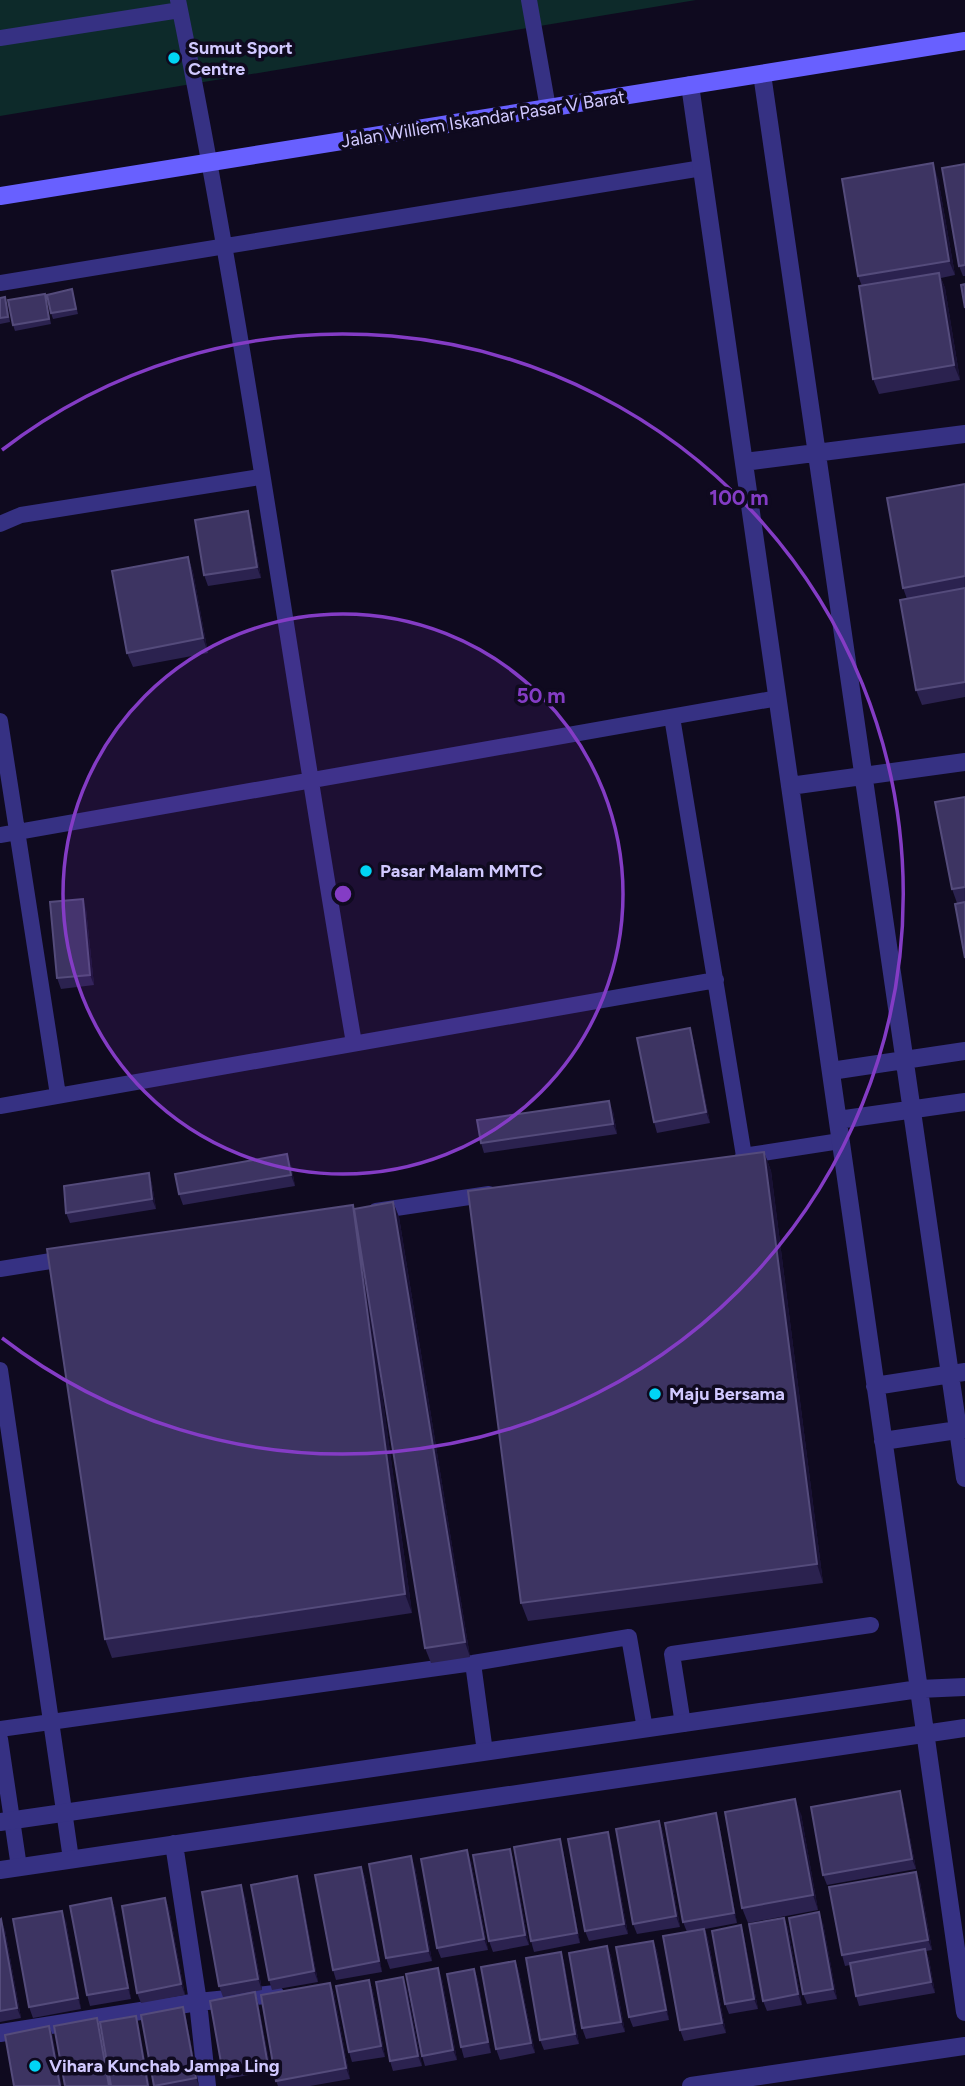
<svg xmlns="http://www.w3.org/2000/svg" width="965" height="2086" font-family="Figtree,sans-serif">
	<style>
		.garden { fill: #0d2a2a }
		.lines { fill: none; stroke-linecap: round; stroke-linejoin: round }
		.lane { stroke: #363183; stroke-width: 16 }
		.street { stroke: #363183; stroke-width: 18 }
		.secondary { stroke: #6860ff; stroke-width: 18 }
		.wall { fill: #2b224f }
		.shaded-wall { fill: #191134 }
		.building { fill: #3d3462; stroke: #544b7b; stroke-width: 2 }
		.ring { fill: none; stroke: #843cc5; stroke-width: 3.5 }
		.poi-dot { fill: #00d4f4; stroke: #0f0a1f; stroke-width: 2.5 }
		.labels { text-anchor: middle; dominant-baseline: central; stroke-width: 7; stroke-linejoin: round; paint-order: stroke }
		.poi-label { font-size: 18px; font-weight: bold; fill: #d1c9ff; stroke: #0f0a1f; text-anchor: start }
		.street-label { font-size: 18px; fill: #d1c9ff; stroke: #0f0a1f }
		.centre { fill: #843cc5; stroke: #0f0a1f; stroke-width: 3.5 }
		.ring-label { font-size: 21px; text-anchor: middle; font-weight: bold; fill: #843cc5; stroke: #0f0a1f; stroke-width: 7; stroke-linejoin: round; paint-order: stroke }
	</style>
	<rect width="100%" height="100%" fill="#0f0a1f"/>
	<path class="garden" d="M0,0H696L0,116Z"/>
	<g class="lines">
		<path class="lane" d="M178,0C248,345 294,696 354,1043
			M529,0L548,108
			M0,38L180,10
			M0,283L702,168
			M0,524L21,515L260,477
			M672,717L744,1156
			M0,721L58,1095
			M0,835L778,698
			M0,1106L716,980
			M743,1156L840,1141
			M376,1211L489,1194
			M0,1269L70,1258
			M0,1370L71,1859
			M473,1663L485,1752
			M683,1724L672,1654L871,1625
			M0,1729L473,1663L629,1637L645,1729
			M0,1739L19,1867"/>
		<path class="street" d="M762,74L965,1478
			M690,85L965,2012
			M744,462L965,434
			M790,786L965,762
			M831,1071L965,1051
			M838,1120L965,1102
			M875,1386L965,1372
			M883,1441L965,1429
			M0,1822L919,1689L965,1687
			M174,1844L198,2002L207,2086
			M0,1870L965,1728
			M0,2033L198,2002L275,1994
			M691,2086L965,2046"/>
		<path class="secondary" d="M0,196L965,41"/>
	</g>
	<path class="wall" d="M965,164V276H963L959,266Z
		M938,178L955,275L941,278L945,288L960,380L879,394L873,379L862,286L858,276Z
		M72,289L78,314L53,319L51,313Z
		M0,298L7,302L10,322L0,324Z
		M46,299L51,324L15,331L13,325Z
		M965,484V697L922,705L916,690L907,599L903,588Z
		M248,511L251,522L261,578L208,586L204,575Z
		M188,557L193,572L208,653L133,667L127,653Z
		M965,797V958L957,903L952,889Z
		M86,909L94,985L61,989L57,978Z
		M693,1038L710,1123L657,1133L654,1122Z
		M613,1111L617,1134L484,1153L481,1143Z
		M764,1152L771,1171L823,1583L528,1621L521,1603Z
		M291,1165L295,1186L183,1205L179,1194Z
		M149,1173L152,1184L156,1209L70,1223L66,1213Z
		M393,1202L399,1217L470,1657L431,1663L425,1648L374,1335L412,1613L112,1658L105,1639L354,1209Z
		M903,1801L916,1869L827,1885L823,1875Z
		M801,1814L818,1910L748,1923L742,1908Z
		M659,1821L663,1832L680,1927L637,1934L633,1924Z
		M719,1824L737,1923L705,1929L708,1939L726,2033L684,2041L680,2030L687,1932L683,1922Z
		M611,1842L628,1934L589,1941L585,1931Z
		M510,1849L513,1859L529,1945L493,1952L489,1941Z
		M563,1850L580,1943L534,1952L531,1941Z
		M471,1861L488,1950L441,1958L437,1948Z
		M361,1867L365,1877L382,1972L336,1980L333,1970Z
		M415,1867L432,1961L390,1969L386,1958Z
		M297,1876L300,1886L318,1982L272,1990L269,1980Z
		M920,1882L932,1950L926,1951L929,1959L935,1993L859,2006L856,1996L850,1965L845,1966L842,1955Z
		M245,1896L262,1990L223,1997L219,1986Z
		M111,1898L115,1909L131,1999L90,2006L87,1995Z
		M165,1898L169,1909L185,1995L141,2003L137,1993Z
		M784,1918L788,1928L802,2005L767,2011L763,2001Z
		M0,1920L5,1930L21,2018L0,2022Z
		M66,1921L81,2009L33,2018L29,2007Z
		M823,1923L837,1999L807,2004L803,1994Z
		M741,1925L744,1936L758,2009L729,2014L725,2004Z
		M653,1941L657,1951L669,2020L633,2027L629,2017Z
		M607,1946L611,1956L625,2032L586,2039L582,2028Z
		M561,1952L564,1962L579,2044L544,2050L540,2040Z
		M515,1961L519,1972L535,2053L500,2060L496,2049Z
		M474,1969L478,1980L491,2053L464,2058L461,2047Z
		M442,1979L457,2060L425,2066L422,2056Z
		M369,1980L373,1991L385,2057L352,2062L349,2052Z
		M330,1983L334,1993L350,2079L310,2086H278L276,2081Z
		M407,1988L422,2066L393,2071L390,2061Z
		M258,2003L271,2071L226,2079L222,2068Z
		M183,2007L186,2018L199,2086H154Z"/>
	<path class="shaded-wall" d="M933,163L938,178L955,275L949,261Z
		M939,273L945,288L960,380L954,365Z
		M248,511L251,522L261,578L257,567Z
		M188,557L193,572L208,653L203,638Z
		M83,899L86,909L94,985L90,975Z
		M690,1028L693,1038L710,1123L706,1112Z
		M609,1101L613,1111L617,1134L613,1124Z
		M764,1152L771,1171L823,1583L817,1564Z
		M287,1154L291,1165L295,1186L291,1175Z
		M149,1173L152,1184L156,1209L152,1199Z
		M393,1202L399,1217L470,1657L465,1642Z
		M353,1205L359,1224L412,1613L405,1594Z
		M900,1791L903,1801L916,1869L912,1859Z
		M795,1799L801,1814L818,1910L813,1895Z
		M716,1813L719,1824L737,1923L734,1913Z
		M659,1821L663,1832L680,1927L676,1916Z
		M608,1832L611,1842L628,1934L624,1924Z
		M560,1839L563,1850L580,1943L577,1933Z
		M510,1849L513,1859L529,1945L525,1935Z
		M467,1850L471,1861L488,1950L484,1939Z
		M411,1856L415,1867L432,1961L428,1951Z
		M361,1867L365,1877L382,1972L379,1961Z
		M916,1872L920,1882L932,1950L928,1940Z
		M297,1876L300,1886L318,1982L314,1971Z
		M241,1885L245,1896L262,1990L258,1979Z
		M111,1898L115,1909L131,1999L128,1988Z
		M165,1898L169,1909L185,1995L181,1984Z
		M62,1911L66,1921L81,2009L78,1998Z
		M819,1912L823,1923L837,1999L833,1989Z
		M784,1918L788,1928L802,2005L798,1994Z
		M1,1919L5,1930L21,2018L17,2008Z
		M741,1925L744,1936L758,2009L754,1999Z
		M704,1929L708,1939L726,2033L722,2023Z
		M653,1941L657,1951L669,2020L666,2010Z
		M607,1946L611,1956L625,2032L621,2022Z
		M925,1949L929,1959L935,1993L931,1982Z
		M561,1952L564,1962L579,2044L575,2034Z
		M515,1961L519,1972L535,2053L531,2043Z
		M438,1968L442,1979L457,2060L453,2050Z
		M474,1969L478,1980L491,2053L488,2042Z
		M403,1977L407,1988L422,2066L418,2056Z
		M369,1980L373,1991L385,2057L381,2046Z
		M330,1983L334,1993L350,2079L346,2068Z
		M255,1992L258,2003L271,2071L267,2060Z
		M183,2007L186,2018L199,2086L196,2078Z
		M136,2016L139,2026L150,2086H148Z
		M97,2018L101,2028L111,2086H109Z
		M49,2026L53,2036L62,2086H60Z"/>
	<path class="building" d="M933,163L949,261L858,276L842,179Z
		M965,164V265L959,266L942,168Z
		M939,273L954,365L873,379L859,286Z
		M965,284V308L961,285Z
		M72,289L76,309L51,313L47,295Z
		M45,294L49,319L13,325L8,300Z
		M5,297L8,317L0,318V298Z
		M965,484V576L903,588L887,498Z
		M248,511L257,567L204,575L195,520Z
		M188,557L203,638L127,653L112,571Z
		M965,588V682L916,690L900,600Z
		M965,797V887L952,889L935,802Z
		M83,899L90,975L57,978L50,902Z
		M965,902V958L955,904Z
		M690,1028L706,1112L654,1122L637,1038Z
		M609,1101L613,1124L481,1143L477,1120Z
		M764,1152L817,1564L521,1603L468,1191Z
		M287,1154L291,1175L179,1194L175,1174Z
		M149,1173L152,1199L66,1213L64,1186Z
		M393,1202L465,1642L425,1648L354,1209Z
		M353,1205L405,1594L105,1639L47,1249Z
		M900,1791L912,1859L823,1875L811,1807Z
		M795,1799L813,1895L742,1908L725,1812Z
		M716,1813L734,1913L683,1922L665,1823Z
		M659,1821L676,1916L633,1924L616,1829Z
		M608,1832L624,1924L585,1931L568,1839Z
		M560,1839L577,1933L531,1941L514,1847Z
		M510,1849L525,1935L489,1941L473,1855Z
		M467,1850L484,1939L437,1948L421,1859Z
		M411,1856L428,1951L386,1958L369,1864Z
		M361,1867L379,1961L333,1970L315,1875Z
		M916,1872L928,1940L842,1955L829,1887Z
		M297,1876L314,1971L269,1980L251,1885Z
		M241,1885L258,1979L219,1986L202,1892Z
		M111,1898L128,1988L87,1995L70,1906Z
		M165,1898L181,1984L137,1993L122,1906Z
		M62,1911L78,1998L29,2007L13,1919Z
		M819,1912L833,1989L803,1994L789,1918Z
		M784,1918L798,1994L763,2001L749,1924Z
		M1,1919L17,2008L0,2011V1920Z
		M741,1925L754,1999L725,2004L712,1931Z
		M704,1929L722,2023L680,2030L663,1936Z
		M653,1941L666,2010L629,2017L616,1947Z
		M607,1946L621,2022L582,2028L569,1953Z
		M925,1949L931,1982L856,1996L850,1963Z
		M561,1952L575,2034L540,2040L526,1958Z
		M515,1961L531,2043L496,2049L481,1967Z
		M438,1968L453,2050L422,2056L406,1974Z
		M474,1969L488,2042L461,2047L447,1974Z
		M403,1977L418,2056L390,2061L376,1982Z
		M369,1980L381,2046L349,2052L336,1986Z
		M330,1983L346,2068L276,2081L261,1995Z
		M255,1992L267,2060L222,2068L210,2001Z
		M183,2007L196,2078L154,2086L141,2015Z
		M136,2016L148,2086H111L100,2022Z
		M97,2018L109,2086H65L54,2026Z
		M49,2026L60,2086H14L5,2035Z"/>
	<circle cx="343" cy="894" r="280" fill="#843cc5" fill-opacity=".12"/>
	<g class="ring">
		<circle cx="343" cy="894" r="280"/>
		<path d="M2 450A560 560 0 1 1 2 1338"/>
	</g>
	<g class="poi-dot">
		<circle cx="174" cy="58" r="7"/>
		<circle cx="366" cy="871" r="7"/>
		<circle cx="655" cy="1394" r="7"/>
		<circle cx="35" cy="2066" r="7"/>
	</g>
	<g class="labels">
		<g class="poi-label">
			<text x="188" y="48">Sumut Sport<tspan x="188" dy="21">Centre</tspan></text>
			<text x="380" y="871">Pasar Malam MMTC</text>
			<text x="669" y="1394">Maju Bersama</text>
			<text x="49" y="2066">Vihara Kunchab Jampa Ling</text>
		</g>
		<g class="street-label">
			<text transform="translate(483 119) rotate(-9)">Jalan Williem Iskandar Pasar V Barat</text>
		</g>
	</g>
	<circle cx="343" cy="894" r="10" class="centre"/>
	<g class="ring-label">
		<text x="739" y="505">100 m</text>
		<text x="541" y="703">50 m</text>
	</g>
</svg>
